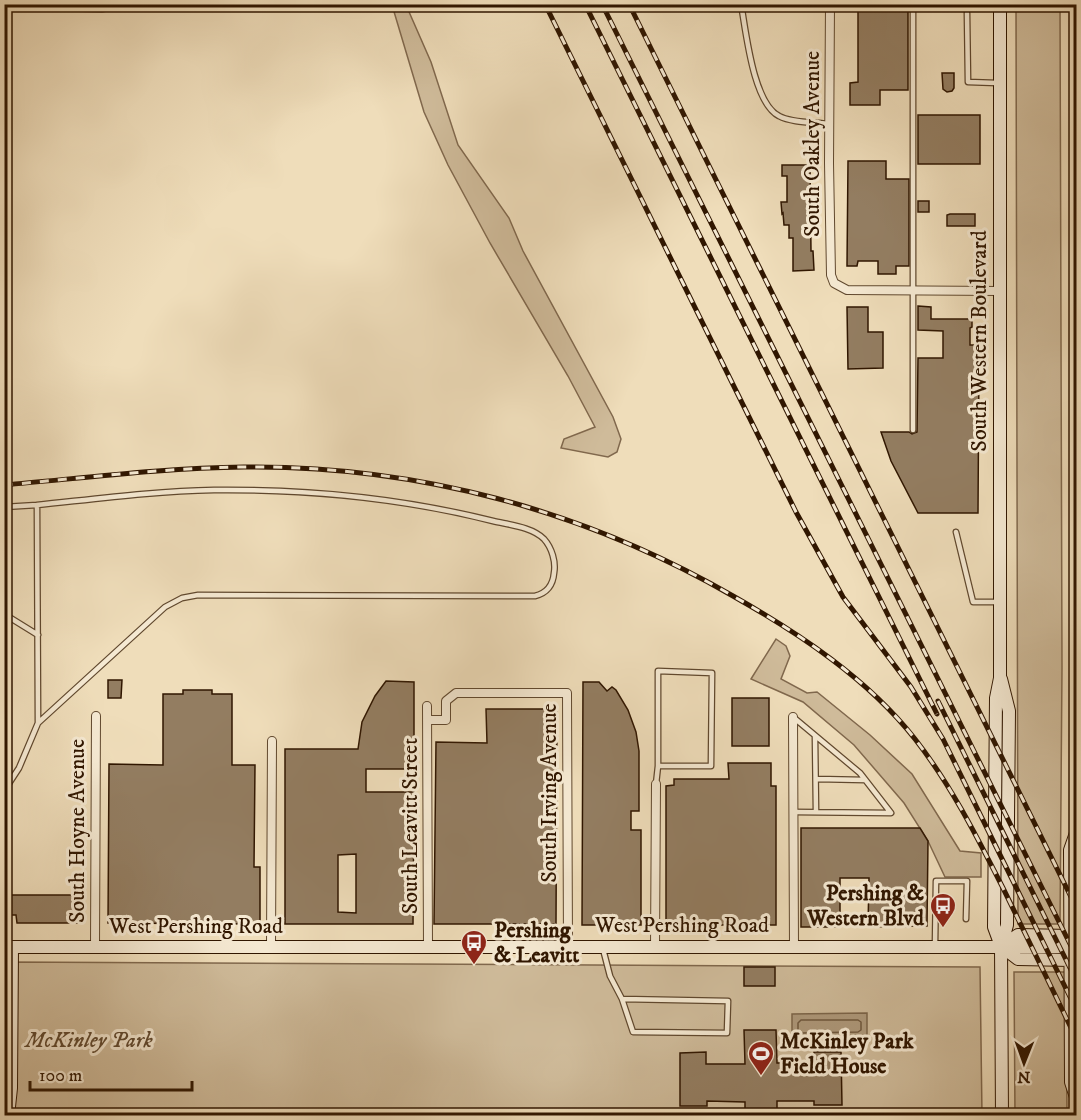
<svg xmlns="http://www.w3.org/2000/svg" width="1081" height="1120" font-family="'IM FELL DW Pica',serif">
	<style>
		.green { fill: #cfbb9a; stroke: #80684d; stroke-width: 1.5 }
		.water { fill: #ae997b; stroke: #7c654a; stroke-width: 1.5 }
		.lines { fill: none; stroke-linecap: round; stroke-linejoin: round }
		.shore { stroke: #6f583e; stroke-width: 1.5 }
		.building { fill: #937d61; stroke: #301600; stroke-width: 1.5; fill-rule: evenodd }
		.lane-casing { stroke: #60482e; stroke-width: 7 }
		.street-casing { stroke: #60482e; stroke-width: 10 }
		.secondary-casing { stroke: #301600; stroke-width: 14 }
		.lane { stroke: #f5e9d2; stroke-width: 4.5 }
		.street { stroke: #f5e9d2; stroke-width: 8 }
		.secondary { stroke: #f5e9d2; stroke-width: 12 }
		.rail-casing { stroke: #301600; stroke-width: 5 }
		.rail { stroke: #f5e9d2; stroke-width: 3; stroke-dasharray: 9; stroke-linecap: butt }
		.labels { text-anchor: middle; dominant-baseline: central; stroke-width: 6; stroke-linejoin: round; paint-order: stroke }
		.street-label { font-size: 22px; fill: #301600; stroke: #f5e9d2 }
		.poi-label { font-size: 22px; font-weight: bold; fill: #301600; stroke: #f5e9d2; text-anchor: start }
		.park-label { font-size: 22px; font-style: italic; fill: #60482e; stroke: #f5e9d2 }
	</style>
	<rect width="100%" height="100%" fill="#efddba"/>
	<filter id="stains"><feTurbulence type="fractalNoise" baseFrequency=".00333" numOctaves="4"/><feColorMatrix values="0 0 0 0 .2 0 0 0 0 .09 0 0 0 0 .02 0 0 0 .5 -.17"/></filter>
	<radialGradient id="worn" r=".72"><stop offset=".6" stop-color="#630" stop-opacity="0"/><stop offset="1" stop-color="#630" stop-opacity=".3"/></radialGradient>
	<path class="green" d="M392,5H406L431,62L458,145L509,218L523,251L613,417L621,439L617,452L608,457L561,448L564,439L595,427L568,376L490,243L448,165L424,112Z
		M1016,5H1060L1062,668L1060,924H1018Z
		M776,639L786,646L790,656L781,679L807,693L817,692L870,735L912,774L960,851L981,853V877H945L928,841L904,803L854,745L803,702L751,679Z
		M5,962L980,967L982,1115L5,1116Z
		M1014,972H1066L1067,1115H1015Z"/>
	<path class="water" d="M867,1013V1038L792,1039V1014Z"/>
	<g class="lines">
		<path class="shore" d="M801,1020H858L861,1022V1030L858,1032L801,1033L798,1031V1023Z"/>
	</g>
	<path class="building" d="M908,6V90H880V105H850V83L858,82V7Z
		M942,73H954V88L952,91L947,92L943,89Z
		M918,115H980V164H918Z
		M848,161H886V179H909V266H896V274H878V261H858L857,266H847Z
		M782,165H810L811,251H813L814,270L793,271V238H789V225H784L783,213L782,214L781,202H787V176H782Z
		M918,201H929V212H918Z
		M950,214H975V226H947V215Z
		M918,306L931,307V319H972V327L970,328V345H976V358H979L978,513H918L891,461L881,432H909L912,434L917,432L918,358H943V331L918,330Z
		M847,307H868V332H883V368L848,369Z
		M108,680H122L121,698H108Z
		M386,681L414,682V769H366V792H414L413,924H285V749H358L362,722L375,696ZM356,854V913L338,912V855Z
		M583,682H599L607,691L612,687L616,690L628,710L636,732L639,751V811H631V830H641V925H582Z
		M183,690H212V694H232V765H255L254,867H260V924L108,923L109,764L163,765V694H183Z
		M732,698H769V746H732Z
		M486,709H557L556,924H434L436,742L487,743Z
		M728,763H771V786H776V925H666V786L674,785V779H729Z
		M801,828H920L928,841L927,926L868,927L869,878H840V927H801Z
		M11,895H73V908H83V923H17L16,915H11Z
		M744,967H775V986H744Z
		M744,1030H776L777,1063H814V1052H841L842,1105H814V1101H777V1109H745V1102L707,1101V1106H680V1053L706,1052V1064H745Z"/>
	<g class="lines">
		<defs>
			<path id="lane" d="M741,4C746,31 753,103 779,116C792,123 814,122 829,124
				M4,7L102,9L134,4
				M967,13L968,82L997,83
				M913,430V4
				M37,505C95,499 154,491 214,490C308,489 402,498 493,521C510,525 532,527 544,539C552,548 556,562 554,573C553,585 547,593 535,596L198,595L182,598L165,607L38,723
				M4,507L37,505L38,723L19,768L4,791
				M956,532L973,602H998
				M4,614L38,635
				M793,717L860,773L891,813L793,812
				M815,736L816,812
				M817,779L865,780
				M656,784L658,766V671L712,673L711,766H658
				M935,946L936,881H967L966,919
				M603,949L610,976L622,999L728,1001L727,1033L633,1032L622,999"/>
			<path id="street" d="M830,4L829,163L831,275L834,283L847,290L1000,291
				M427,706L428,947
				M793,717L794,946
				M427,720H446V701L456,693H567L568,946
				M95,947L96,716
				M271,947L272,741
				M655,947L656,784"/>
			<path id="secondary" d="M1000,4V678L996,698L994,927L1001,946
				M1001,679L1009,711L1007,925L1001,946L1002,1116
				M1076,833L1070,850L1071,1082L1076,1097
				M1001,946L1018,959L1071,960
				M1002,946L1018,935L1071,936
				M4,947H1071L1076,944
				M8,1116L11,1088L12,947"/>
		</defs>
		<use href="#lane" class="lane-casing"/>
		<use href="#street" class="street-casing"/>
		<use href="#secondary" class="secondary-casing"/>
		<use href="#lane" class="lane"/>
		<use href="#street" class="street"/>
		<use href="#secondary" class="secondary"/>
		<defs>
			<path id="rail" d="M545,4L796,512L843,597L911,687L943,739L1076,1009
				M585,4L937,714
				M602,4L1076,956
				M629,4L1076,907
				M4,485C84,478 164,468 244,467C416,465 584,510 733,596C800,634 868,679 915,739C951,785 977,837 1003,888C1027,938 1052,988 1076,1038
				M938,701L1076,980"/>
		</defs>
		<use href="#rail" class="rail-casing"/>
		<use href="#rail" class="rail"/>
	</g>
	<defs>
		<symbol id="bus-pin" viewBox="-11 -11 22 30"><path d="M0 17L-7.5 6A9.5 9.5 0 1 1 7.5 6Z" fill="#8f2418" stroke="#f5e9d2"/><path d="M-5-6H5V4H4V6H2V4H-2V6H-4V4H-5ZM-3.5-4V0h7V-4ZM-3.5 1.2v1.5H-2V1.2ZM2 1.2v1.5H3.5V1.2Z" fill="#fff"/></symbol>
		<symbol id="stadium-pin" viewBox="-11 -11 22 30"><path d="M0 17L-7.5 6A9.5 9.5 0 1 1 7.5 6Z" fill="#8f2418" stroke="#f5e9d2"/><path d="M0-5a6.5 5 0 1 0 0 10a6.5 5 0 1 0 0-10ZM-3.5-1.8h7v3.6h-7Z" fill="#fff"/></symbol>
	</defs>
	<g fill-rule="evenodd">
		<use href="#bus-pin" x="928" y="891" width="30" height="40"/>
		<use href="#bus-pin" x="459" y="928" width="30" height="40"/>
		<use href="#stadium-pin" x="746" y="1039" width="30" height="40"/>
	</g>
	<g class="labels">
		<g class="street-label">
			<text transform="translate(812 144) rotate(-90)">South Oakley Avenue</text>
			<text transform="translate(979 341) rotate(-90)">South Western Boulevard</text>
			<text transform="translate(549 793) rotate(-90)">South Irving Avenue</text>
			<text transform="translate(410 826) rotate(-90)">South Leavitt Street</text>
			<text transform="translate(77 831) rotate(-90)">South Hoyne Avenue</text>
			<text x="682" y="925">West Pershing Road</text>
			<text x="196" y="926">West Pershing Road</text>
		</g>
		<g class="poi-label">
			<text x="924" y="893" text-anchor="end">Pershing &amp;<tspan x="924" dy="25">Western Blvd</tspan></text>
			<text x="494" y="930">Pershing<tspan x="494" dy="25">&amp; Leavitt</tspan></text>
			<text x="780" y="1041">McKinley Park<tspan x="780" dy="25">Field House</tspan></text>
		</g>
		<g class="park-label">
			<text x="89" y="1040">McKinley Park</text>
		</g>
	</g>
	<rect width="1081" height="1120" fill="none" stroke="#efddba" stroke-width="24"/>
	<rect x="6" y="6" width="1069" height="1108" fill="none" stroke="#301600" stroke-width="3"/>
	<rect x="12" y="12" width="1057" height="1096" fill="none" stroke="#301600" stroke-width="1.5"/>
	<g transform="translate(1024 1063) rotate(181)" stroke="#f5e9d2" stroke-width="4.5" paint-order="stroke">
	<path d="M0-4.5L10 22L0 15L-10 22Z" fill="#301600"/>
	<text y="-9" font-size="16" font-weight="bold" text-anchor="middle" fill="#301600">N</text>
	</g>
	<path d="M30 1081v9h162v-9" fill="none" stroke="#301600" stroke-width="3"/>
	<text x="39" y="1081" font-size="18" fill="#301600" stroke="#f5e9d2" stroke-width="4.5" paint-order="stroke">100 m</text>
	<rect width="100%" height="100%" filter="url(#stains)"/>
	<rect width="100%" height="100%" fill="url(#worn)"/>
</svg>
